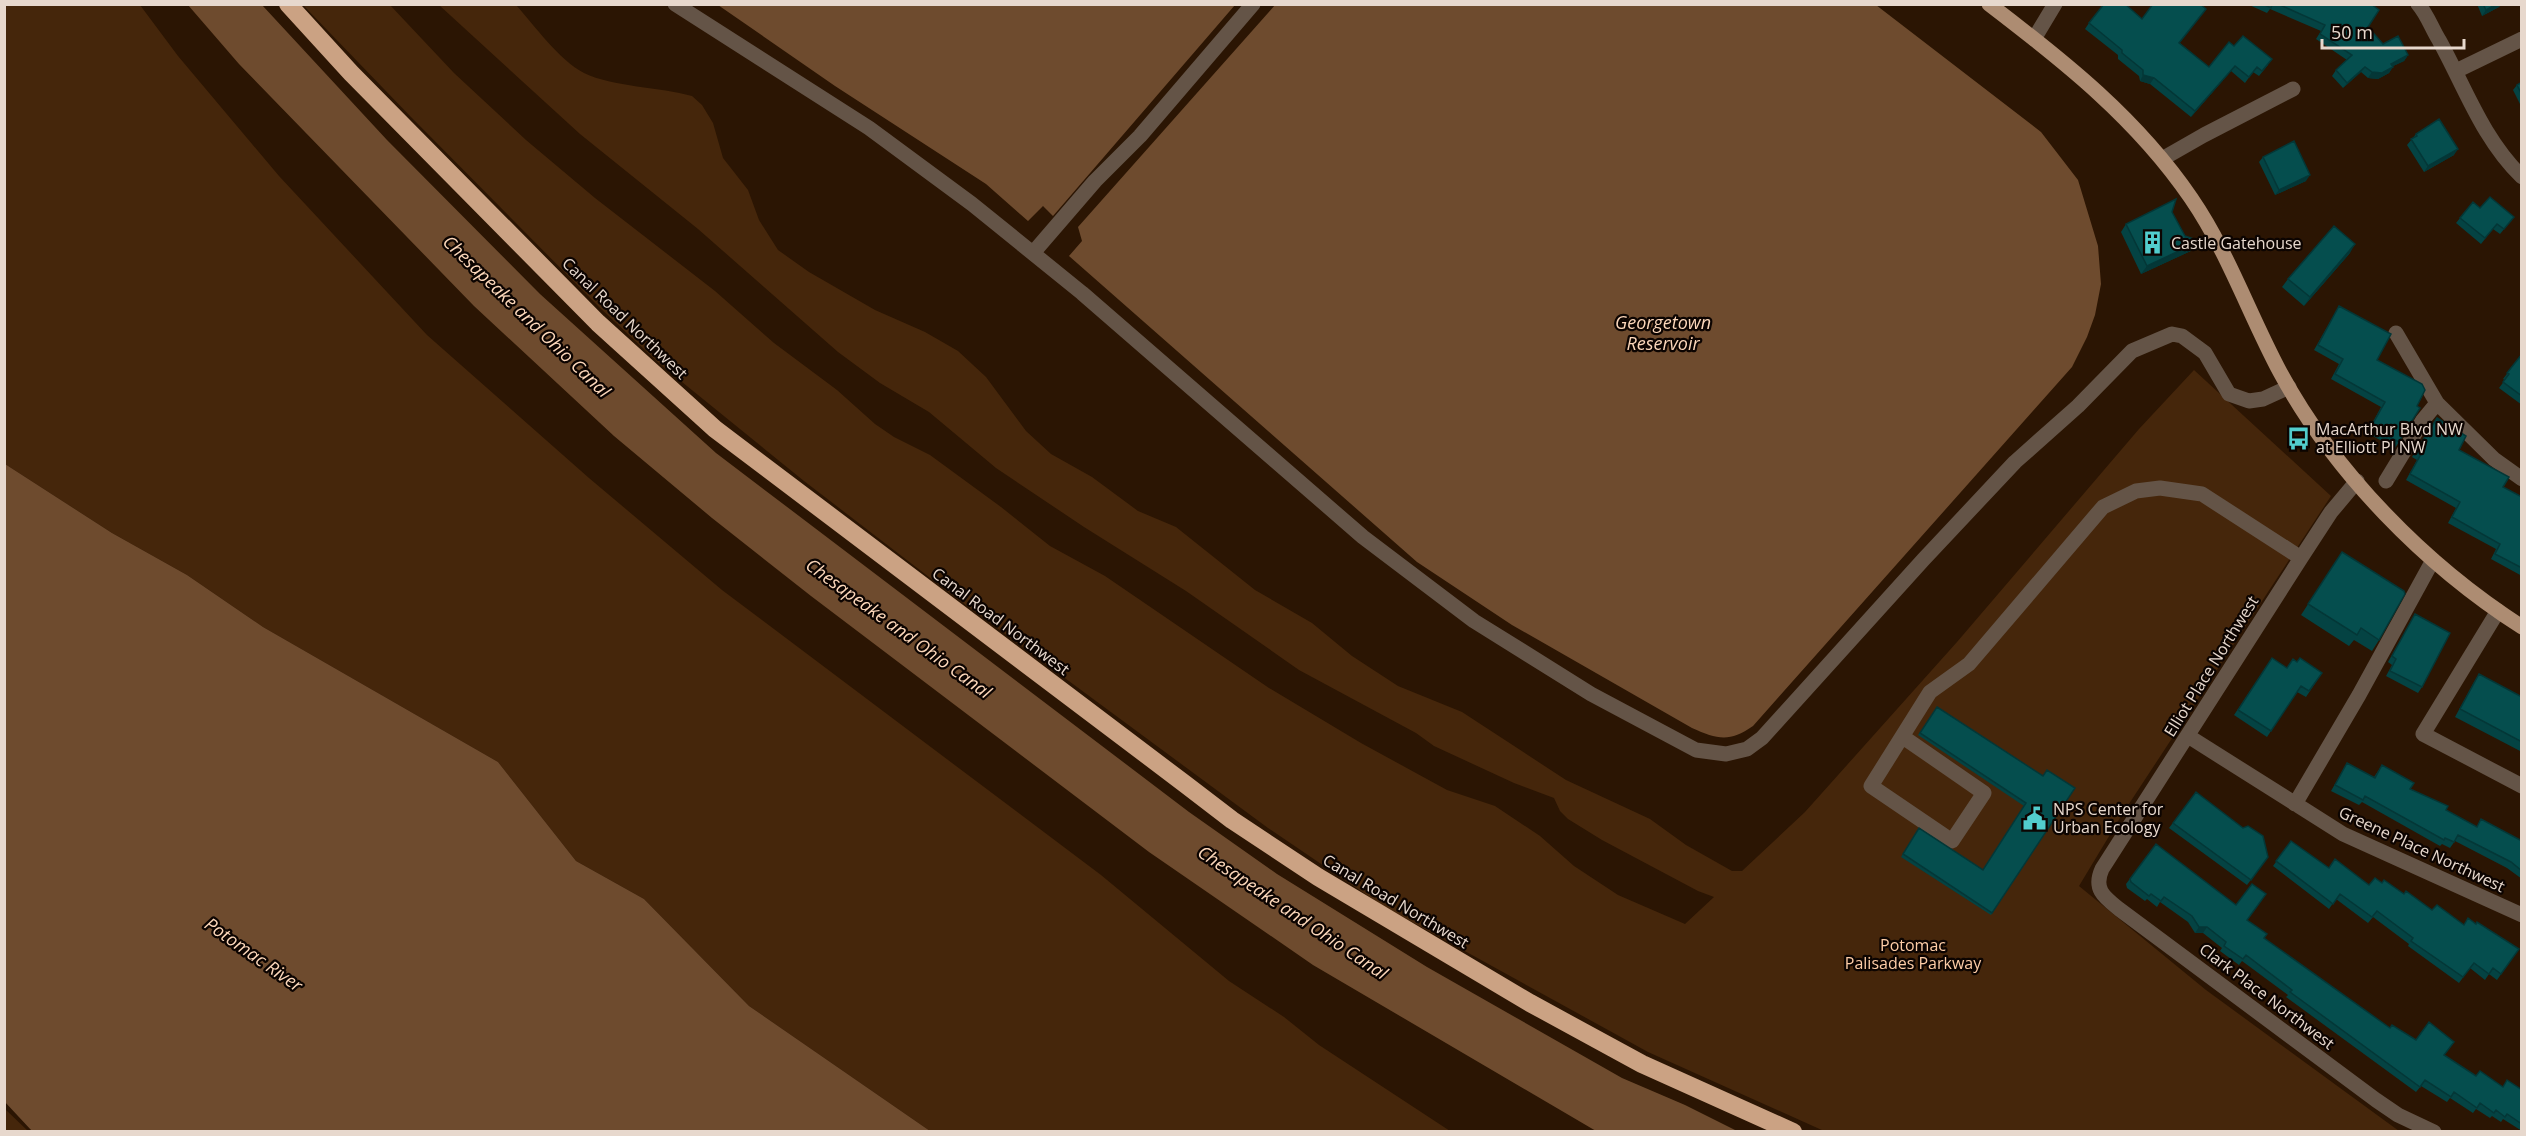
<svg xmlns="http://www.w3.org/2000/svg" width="2526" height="1136" font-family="'Open Sans',sans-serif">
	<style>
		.green { fill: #45260b }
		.water { fill: #6e4b2e }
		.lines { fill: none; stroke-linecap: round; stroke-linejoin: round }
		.minor { stroke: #645447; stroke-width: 15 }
		.major { stroke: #ad8c72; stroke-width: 15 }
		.highway { stroke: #cba283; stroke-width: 18 }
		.wall { fill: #044343 }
		.shaded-wall { fill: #043737 }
		.building { fill: #054e4e; stroke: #043737; stroke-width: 1.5 }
		.labels { text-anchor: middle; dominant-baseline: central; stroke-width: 4.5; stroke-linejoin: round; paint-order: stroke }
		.poi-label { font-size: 16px; fill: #e7d8cd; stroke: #0c0401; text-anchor: start }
		.street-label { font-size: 16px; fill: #e7d8cd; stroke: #0c0401 }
		.park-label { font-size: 16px; fill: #fecda7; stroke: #0c0401 }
		.water-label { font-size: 18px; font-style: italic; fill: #fcd7ba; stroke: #0c0401 }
	</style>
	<rect width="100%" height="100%" fill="#2b1503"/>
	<path class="green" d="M5,5H140L178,56L279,176L427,335L589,478L722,590L1101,875L1229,981L1284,1017L1319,1045L1450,1131H930L749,1006L644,899L576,861L498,762L263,627L187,575L112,533L5,464Z
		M303,5H390L454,73L526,140L595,198L715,291L774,343L837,390L875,424L894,437L930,455L1001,507L1050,546L1105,576L1269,688L1361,743L1447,790L1495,806L1540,836L1574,866L1618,895L1685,924L1714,897L1698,891L1602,840L1568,819L1560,811L1554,798L1514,783L1434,746L1416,733L1299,670L1186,591L1084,527L996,468L929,412L880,383L838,352L698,229L580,134L439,5H516C535,26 559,60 584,73C613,87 660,87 692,96L702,105L713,123L723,158L748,190L759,220L778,250L809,272L875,310L925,332L958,351L986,377L1026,431L1051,454L1092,477L1138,511L1176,527L1255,590L1312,623L1352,656L1398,686L1462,712L1566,780L1650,819L1686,845L1732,871H1742L1805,812L1957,642L2139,429L2194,370L2331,496L2123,813L2079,886L2206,990L2399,1131H1824L1648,1052L1383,906L1268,828L955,597L804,481L661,365L599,307L410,116Z
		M4,1109H5L28,1131H5Z"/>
	<path class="water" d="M188,5H262L387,140L540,294L716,453L1189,812L1277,874L1427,967L1622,1078L1685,1105L1737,1131H1596L1313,965L1149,852L811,596L712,518L614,436L474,306L239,64Z
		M718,5H1235L1053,216L1043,206L1028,221L986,184L835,86Z
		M1876,5L2041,132L2078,180L2098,246L2101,284L2095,315L2087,337L2072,367L1753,726C1729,743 1717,739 1692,728L1512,625L1417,562L1069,256L1082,241L1078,227L1275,5Z
		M5,464L112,533L187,575L263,627L498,762L576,861L644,899L749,1006L930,1131H32L4,1101Z"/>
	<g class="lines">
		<path class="minor" d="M675,4L869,128L972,204L1082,293L1363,537L1474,621L1591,694L1696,750L1726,754L1747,749L1762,738L1923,560L2015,462L2078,406L2132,351L2172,334L2182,336L2205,353L2229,394L2249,401L2263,399L2289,387
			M2418,4C2427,14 2432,29 2439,40C2465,87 2482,138 2522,177
			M2034,39L2055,4
			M2456,71L2522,39
			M2162,159L2204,135L2293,89
			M1033,253L1095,181L1140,136L1253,4
			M2396,333L2437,403
			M2357,481L2331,512L2301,558L2102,869C2093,889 2104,897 2119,909L2376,1100L2398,1115L2434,1132
			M2386,481L2423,420L2437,403L2494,459L2522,479
			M2498,611L2423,734L2522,786
			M2188,736L2343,834L2522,915
			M1903,737L1984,793L1952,841L1871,786L1930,692L1969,664L2103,507L2136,491L2160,488L2202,494L2301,558
			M2295,804L2359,695L2433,560"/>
		<path class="major" d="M1989,4C2065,62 2137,119 2191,198C2228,252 2249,314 2280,372C2334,472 2425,565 2522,627"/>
		<path class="highway" d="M288,4L351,73L598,323L715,429L1185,784L1232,820L1318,877L1530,1003L1642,1064L1793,1132"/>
	</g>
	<path class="wall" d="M2247,4H2371L2368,27L2383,44L2408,55L2404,61L2393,66L2389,73L2378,79L2368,78L2361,72L2343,88L2332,76L2336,70L2347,60L2316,39L2321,31L2270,9L2267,13Z
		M2477,4H2501L2499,7L2482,16Z
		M2142,19L2180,43L2209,67L2234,46L2268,65L2259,76L2253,72L2245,83L2231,71L2191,117L2150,84L2140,81L2139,76L2118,59V55L2085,29L2089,23Z
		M2522,82V108L2513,90L2517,85Z
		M2416,134L2454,155L2424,172L2407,145Z
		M2263,157L2306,181L2275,195L2259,162Z
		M2480,208L2510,222L2500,234L2493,229L2481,244L2456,223L2460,218Z
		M2172,212L2185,236L2195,249L2141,274L2121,232L2126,224Z
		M2350,253L2304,306L2282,287L2288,279Z
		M2339,306L2377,360L2399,442L2395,448L2367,433L2381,407L2331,379L2339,364L2314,350Z
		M2522,354V405L2499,388L2505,380L2503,379Z
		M2433,423L2459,450L2503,487L2522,497V576L2491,559L2496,549L2448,523L2456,508L2406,480L2417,460L2412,457Z
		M2342,552L2379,640L2372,651L2354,640L2349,646L2301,615Z
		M2415,614L2422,687L2418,693L2386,676L2392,665L2388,662Z
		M2272,658L2286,668L2297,662L2322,673L2306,697L2297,692L2267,737L2234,715Z
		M2479,674L2522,697V752L2455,717L2474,682Z
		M1937,707L2043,776L2075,788L1991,915L1901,857L1919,828L1983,870L2024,806L1918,735Z
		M2347,763L2374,777L2382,765L2410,789L2446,810L2477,827L2481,819L2522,841V879L2507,868L2455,841L2450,848L2442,844L2440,846L2362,802L2359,805L2331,791Z
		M2196,792L2268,857L2247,885L2169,828Z
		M2291,841L2329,868L2369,885L2382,883L2404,894L2432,910L2464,925L2476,924L2519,949L2497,980L2489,974L2485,980L2470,968L2459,983L2408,946L2409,944L2373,917L2368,923L2336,899L2329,909L2273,866Z
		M2156,844L2247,920L2264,938L2390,1028L2416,1040L2444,1055L2476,1076L2502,1087L2522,1090V1131L2503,1119L2501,1122L2492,1116L2490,1118L2476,1109L2473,1113L2450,1098L2447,1102L2421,1086L2416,1092L2286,997L2288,995L2242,961L2239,965L2220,951L2222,948L2203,933H2195L2188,922L2160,902L2157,907L2147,899L2145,901L2127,888L2126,884Z"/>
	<path class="shaded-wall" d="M2497,4H2501L2499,7L2482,16L2486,10Z
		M2408,55L2404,61L2387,69L2391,64Z
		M2235,66L2231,71L2191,117L2195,111Z
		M2365,67L2361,72L2343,88L2347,83Z
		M2393,67L2389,73L2378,79L2368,78L2372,72Z
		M2143,75L2154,78L2150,84L2140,81Z
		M2458,149L2454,155L2424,172L2428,166Z
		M2310,175L2306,181L2275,195L2279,190Z
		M2200,241L2195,249L2141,274L2147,266Z
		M2355,244L2350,253L2304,306L2310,297Z
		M2199,927H2207L2203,933H2195Z"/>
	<path class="building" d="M2104,4H2125L2142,19L2153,4H2200L2206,9L2179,43L2209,67L2229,42L2234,46L2243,36L2272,59L2262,71L2257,67L2249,77L2235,66L2195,111L2154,78L2143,75V70L2122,53V50L2089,23Z
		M2263,4H2272L2271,8Z
		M2278,4H2371L2379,10L2368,27L2383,44L2398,36L2408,55L2391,64L2393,67L2382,73L2372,72L2365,67L2347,83L2336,70L2352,55L2320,34L2325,25Z
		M2483,4H2497L2486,10Z
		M2522,82V95L2517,85Z
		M2439,119L2458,149L2428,166L2411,139L2417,136L2416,134Z
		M2294,141L2310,175L2279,190L2263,157Z
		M2490,197L2514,217L2504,229L2497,224L2485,238L2460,218L2473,202L2480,208Z
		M2176,199L2172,212L2185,236L2200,241L2147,266L2126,224Z
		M2334,226L2355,244L2310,297L2288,279Z
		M2339,306L2391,334L2377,360L2422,384L2425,390L2417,406L2420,408L2399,442L2371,427L2385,402L2335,374L2343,359L2318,345Z
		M2522,354V396L2503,382L2509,374L2507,373Z
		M2437,418L2466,436L2459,450L2509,477L2503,487L2522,497V568L2495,554L2500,544L2452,517L2460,502L2410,474L2421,454L2416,451Z
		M2342,552L2404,591L2405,594L2379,640L2361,628L2357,635L2308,604Z
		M2415,614L2450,633L2422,687L2390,671L2396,659L2392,656Z
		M2272,658L2287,668L2293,659L2297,662L2300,658L2322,673L2309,691L2301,686L2271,731L2238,710Z
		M2479,674L2522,697V742L2460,709Z
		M1937,707L2043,776L2047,770L2075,788L1992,913L1903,854L1919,828L1983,870L2026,803L1920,733Z
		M2347,763L2375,778L2382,765L2414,783L2410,789L2448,806L2446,810L2477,827L2481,819L2522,841V871L2511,862L2458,835L2454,842L2445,838L2444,840L2365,796L2363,800L2335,785Z
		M2196,792L2243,828L2248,826L2263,836L2268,857L2251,880L2173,823Z
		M2291,841L2329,868L2335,859L2369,885L2375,878L2382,883L2384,880L2404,894L2406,891L2432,910L2437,905L2464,925L2468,918L2476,924L2477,922L2519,949L2501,974L2493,968L2489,974L2474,963L2463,977L2411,941L2413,938L2377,911L2372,917L2340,894L2333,904L2276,861Z
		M2156,844L2236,905L2252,884L2266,894L2247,920L2267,934L2264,938L2390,1028L2392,1025L2416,1040L2429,1022L2454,1042L2444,1055L2476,1076L2480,1071L2503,1087L2507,1080L2522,1090V1124L2507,1114L2505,1117L2496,1110L2494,1113L2480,1103L2477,1108L2454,1092L2451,1097L2425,1080L2420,1087L2290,992L2292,990L2246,955L2243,959L2224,946L2226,942L2207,927H2199L2192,916L2164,897L2161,901L2151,894L2149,896L2131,882L2130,879Z"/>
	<defs>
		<symbol id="building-bare" viewBox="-9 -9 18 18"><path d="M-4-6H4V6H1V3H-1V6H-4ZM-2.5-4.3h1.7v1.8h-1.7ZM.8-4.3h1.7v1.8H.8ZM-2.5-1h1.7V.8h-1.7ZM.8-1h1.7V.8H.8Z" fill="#52cdcd" stroke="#0c0401" stroke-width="2.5" paint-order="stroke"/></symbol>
		<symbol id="bus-bare" viewBox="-9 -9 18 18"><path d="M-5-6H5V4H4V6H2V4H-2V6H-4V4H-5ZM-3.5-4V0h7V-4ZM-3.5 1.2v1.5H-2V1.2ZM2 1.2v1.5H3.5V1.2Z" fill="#52cdcd" stroke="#0c0401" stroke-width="2.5" paint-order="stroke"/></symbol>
		<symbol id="civic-bare" viewBox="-9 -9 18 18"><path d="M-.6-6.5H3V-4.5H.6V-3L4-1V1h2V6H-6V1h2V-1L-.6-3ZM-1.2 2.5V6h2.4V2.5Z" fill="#52cdcd" stroke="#0c0401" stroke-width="2.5" paint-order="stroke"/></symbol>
	</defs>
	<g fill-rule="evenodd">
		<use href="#building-bare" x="2136" y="226" width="33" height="33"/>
		<use href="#bus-bare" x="2282" y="422" width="33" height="33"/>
		<use href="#civic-bare" x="2018" y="802" width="33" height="33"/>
	</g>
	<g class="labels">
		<g class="poi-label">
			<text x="2171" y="243">Castle Gatehouse</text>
			<text x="2316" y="429">MacArthur Blvd NW<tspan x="2316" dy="18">at Elliott Pl NW</tspan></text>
			<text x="2053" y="809">NPS Center for<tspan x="2053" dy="18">Urban Ecology</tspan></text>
		</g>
		<g class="street-label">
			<text transform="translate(625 318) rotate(44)">Canal Road Northwest</text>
			<text transform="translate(1001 621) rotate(37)">Canal Road Northwest</text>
			<text transform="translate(2211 666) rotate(-58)">Elliot Place Northwest</text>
			<text transform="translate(2422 849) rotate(25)">Greene Place Northwest</text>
			<text transform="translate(1396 901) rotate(31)">Canal Road Northwest</text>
			<text transform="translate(2267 996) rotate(37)">Clark Place Northwest</text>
		</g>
		<g class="park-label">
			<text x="1913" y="945">Potomac<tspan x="1913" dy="18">Palisades Parkway</tspan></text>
		</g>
		<g class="water-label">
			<text transform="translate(527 316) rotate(44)">Chesapeake and Ohio Canal</text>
			<text x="1663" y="322">Georgetown<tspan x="1663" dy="21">Reservoir</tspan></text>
			<text transform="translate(899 628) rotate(36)">Chesapeake and Ohio Canal</text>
			<text transform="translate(1293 912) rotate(34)">Chesapeake and Ohio Canal</text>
			<text transform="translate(254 954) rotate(35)">Potomac River</text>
		</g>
	</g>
	<rect width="2526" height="1136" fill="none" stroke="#e7d8cd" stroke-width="12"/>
	<path d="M2322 39v9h142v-9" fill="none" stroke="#e7d8cd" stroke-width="3"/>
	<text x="2331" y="39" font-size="18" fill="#e7d8cd" stroke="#0c0401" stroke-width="4.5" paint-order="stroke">50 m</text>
</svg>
